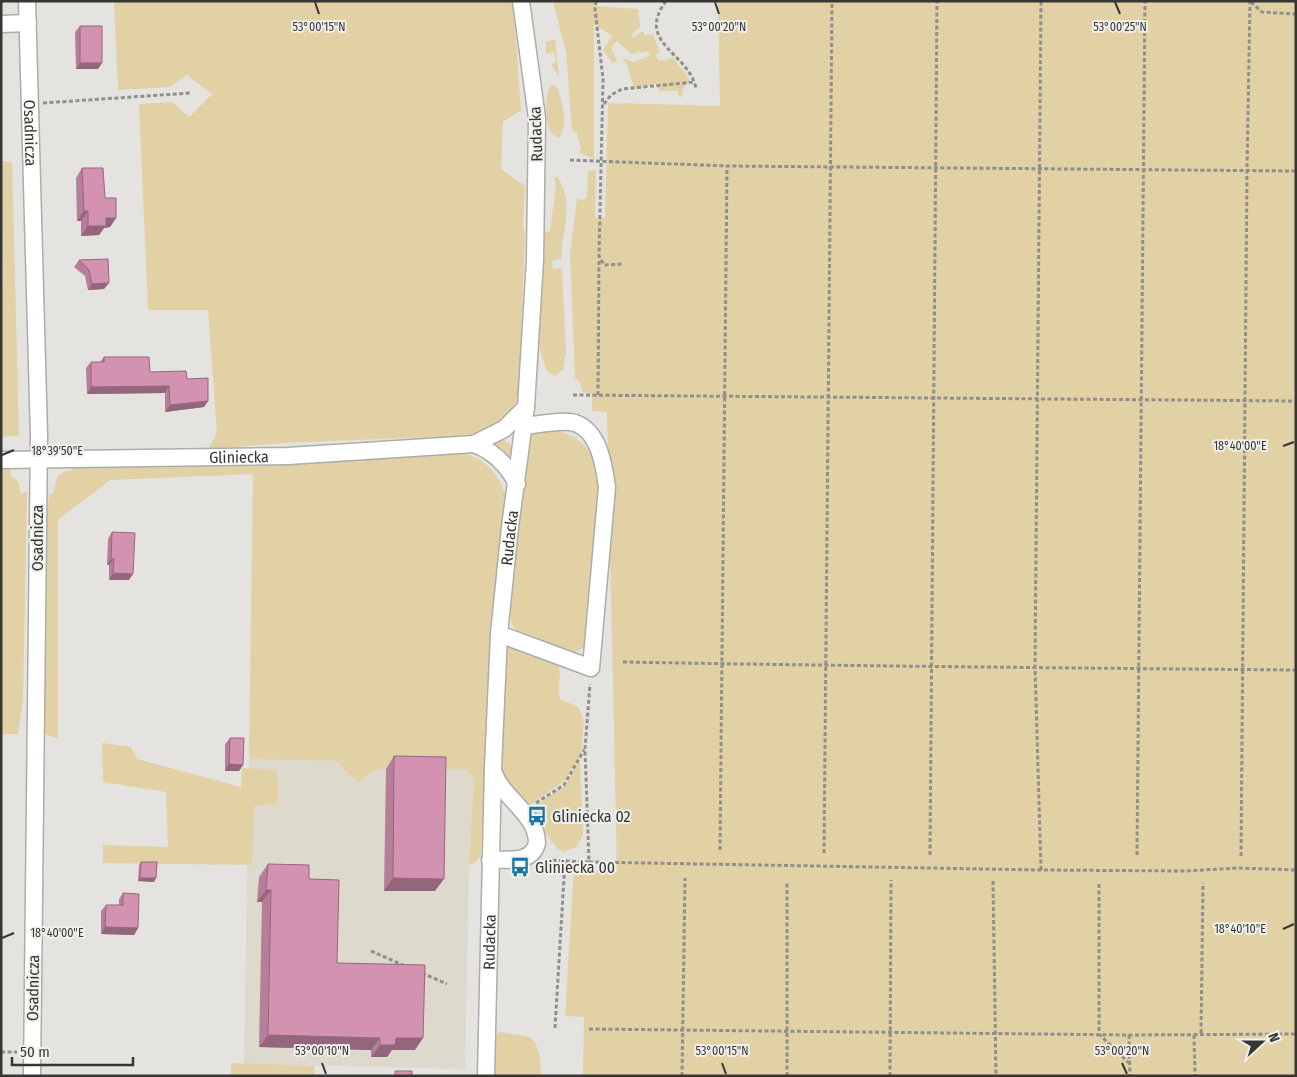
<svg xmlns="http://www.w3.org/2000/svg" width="1297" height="1077" font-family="'Fira Sans Condensed',sans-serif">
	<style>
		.built { fill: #ddd9cd }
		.green { fill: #e1d1a5 }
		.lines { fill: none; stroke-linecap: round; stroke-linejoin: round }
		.minor-casing { stroke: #adaca8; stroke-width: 19 }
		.path { stroke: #8f8f8c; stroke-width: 3; stroke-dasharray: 4 2.5; stroke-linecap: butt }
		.minor { stroke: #fff; stroke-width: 16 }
		.wall { fill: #b67e98 }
		.shaded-wall { fill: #94667c }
		.building { fill: #d492b1; stroke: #94667c }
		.ticks { fill: none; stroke: #363634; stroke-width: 2 }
		.labels { text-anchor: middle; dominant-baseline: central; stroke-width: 4; stroke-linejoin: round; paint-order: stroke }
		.street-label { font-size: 16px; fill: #363634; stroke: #f2f0ec }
		.poi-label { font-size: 16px; fill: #363634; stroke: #f2f0ec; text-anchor: start }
		.ticks-label { font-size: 12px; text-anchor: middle; fill: #363634; stroke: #f2f0ec; stroke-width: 4; stroke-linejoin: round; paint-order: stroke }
	</style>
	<rect width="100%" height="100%" fill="#e4e3df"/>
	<path class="built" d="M249,759L336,761L376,769H465L474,779L469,865L465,1069L244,1064Z"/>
	<path class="green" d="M114,1H513L521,110L503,122L501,169L525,186L523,226L525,233L519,397C509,419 497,424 477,435L284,443L209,449L217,432L208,310H148L139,104L172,102L189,117L212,94L187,75L170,87L118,90Z
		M553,1H594V6L638,9L640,27L631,35L633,38L643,31L645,35H653L660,52L656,55L659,61L673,58L690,80L683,89L682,97L678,96V91H660L656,84L634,88L628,67L623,58L634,62L651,55L647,51L632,54L617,41L611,48L617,61L613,63L603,50L612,36L594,24V159L579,152L581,149L577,133L572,130L566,52Z
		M718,1H1296V1076H583L584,1017L565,1016L574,868L617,872L607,412L592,411V394L582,392L580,383L575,378L570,254L577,198L583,200L587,197L588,171L596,170L595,218H605L608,103L720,106Z
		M555,39L559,77L551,64L556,62L554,52L546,54V42Z
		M551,85L556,86C563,98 569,129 558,138C543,133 544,96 551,85Z
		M1,161L12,162L19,436L1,437V288H3Z
		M554,177H557C575,200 562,232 561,259L552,261L553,269L562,268L566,352L563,370L555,376L547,371L539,347L544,232L550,231L556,185Z
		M545,426C576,438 584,437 599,468L594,624C585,661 569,655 539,643C531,640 521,638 516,631C511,625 510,616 508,609L529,433Z
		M498,439H503L510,444L512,452L510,460L489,443Z
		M453,451C484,457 495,467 506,496L490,628L481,854L476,862L469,865L474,779L465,769H376L358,783L336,761L249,759L253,474L110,480L58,520V739L41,732L43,516L48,504L49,494H53L58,476L65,471L73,470V465Z
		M1,467H10L11,476L19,482L20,493L27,492L23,700L18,734H1Z
		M511,647L558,664C563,675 556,687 560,699L578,707L584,720L581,755L563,782L527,807L507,782L499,762L506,649Z
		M102,743L131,747L137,759L241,787L242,768L277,770L278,804L254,806L252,865L103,863V845L168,847L166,792L103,782Z
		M580,760L583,834L577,847L563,852L557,849L529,810L566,785Z
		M500,1032L530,1037C541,1047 540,1062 541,1076H494L495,1036Z
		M231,1063L314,1066L315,1076H231Z"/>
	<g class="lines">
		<defs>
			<g id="minor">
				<path id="s1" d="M27,1L39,436L32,1076"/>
				<path d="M1,24L28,23"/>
				<path d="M474,444C493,451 508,466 517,484"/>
				<path id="s2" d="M1,460L288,456L474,444L504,429L526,407"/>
				<path d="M499,634L591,668L607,487C604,465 599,431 575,423C565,419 535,425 524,426"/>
				<path d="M490,860C508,859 532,864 537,843C537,813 500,797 493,770"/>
				<path id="s3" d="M486,1076L493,768L499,634L510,527L526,407L535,260L537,118L521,1"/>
			</g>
		</defs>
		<use href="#minor" class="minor-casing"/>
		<path class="path" d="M596,1L595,9L603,79L599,256L604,265L624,264
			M666,1C635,43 688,52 696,88
			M1251,2L1262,12L1296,14
			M43,103L191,93
			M604,104L611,95L622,89L694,82
			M570,160L727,166L1296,171
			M573,395L1296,401
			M598,395L599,261
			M623,662C847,666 1072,668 1296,670
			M536,803L564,785L584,750
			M720,850L727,166
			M824,853L832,1
			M930,855L937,1
			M1137,855L1145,1
			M1241,856L1247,170L1250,1
			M546,860L589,862L585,749L590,684
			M589,862L1041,870L1185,871L1238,868L1296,870
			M1041,870L1035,666L1041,1
			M993,881L996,1076
			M1099,884V1034L1130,1064
			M371,951L405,966
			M422,973L447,984
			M555,1028L565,861
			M589,1029L1129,1035L1296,1034
			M1201,1033L1203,883
			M1129,1035L1130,1076
			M1194,1035L1195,1076
			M1,1052H17
			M682,1076L685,878
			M787,1076V882
			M890,1076L891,880"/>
		<use href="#minor" class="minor"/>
	</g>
	<path class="wall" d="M80,26L98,69H76L75,32Z
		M82,168L105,198L116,218L110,227L104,228L99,235L81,236V221H77L76,178Z
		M108,259L104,289L88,290L85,276L74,267L79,260Z
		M104,357L150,372L187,379L208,401L204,407L165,412V393L87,394L86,368L91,362H100Z
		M112,532L129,580H109V565H107L108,539Z
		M230,738L243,765L239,771H225V744Z
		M394,756L435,891H384L386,769Z
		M141,862L154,882L138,881L139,865Z
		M268,864L309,879L337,963L415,1050H392L387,1057H371V1050L259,1047L262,902H257L259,877Z
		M123,893L138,928L134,935L101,934V911L106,905H119V899Z"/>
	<path class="shaded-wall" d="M80,63H102L98,69H76Z
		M84,211H88L81,221H77Z
		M106,218H116L110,227L104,228L99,235L81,236L88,226Z
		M109,283L104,289L88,290L92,284Z
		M169,386L165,393L87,394L91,387Z
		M208,401L204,407L165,412L170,405Z
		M111,559H114L109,565H107Z
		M113,573L133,574L129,580H109Z
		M229,764L243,765L239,771H225Z
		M140,878H156L154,882L138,881Z
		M393,878L444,879L435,891H384Z
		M266,890H271L262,902H257Z
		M105,927L138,928L134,935L101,934Z
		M268,1035L380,1038L371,1050L259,1047Z
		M396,1038H423L415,1050H392L387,1057H371L380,1045Z"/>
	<path class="building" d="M80,26H102V63H80Z
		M82,168H103L105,198H116V218H106V226H88V211H84Z
		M108,259L109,283L92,284L89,270L79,260Z
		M104,357H149L150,372L186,371L187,379L208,378V401L170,405L169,386L91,387V362H104Z
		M112,532L135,533L133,574L113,573L114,559H111Z
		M230,738H244L243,765L229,764Z
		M394,756L446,757L444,879L393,878Z
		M141,862H157L156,878H140Z
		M268,864L309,865V879L339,880L337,963L425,965L423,1038H396L395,1045H380V1038L268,1035L271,890H266Z
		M123,893L139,894L138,928L105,927L106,905H123Z
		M395,1071H412V1076H395Z"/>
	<path class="ticks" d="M315,2L319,14M715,2L719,14M1115,2L1120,14M1283,446L1294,442M2,455L14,450M1283,929L1294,924M2,938L14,933M322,1063L326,1074M722,1063L726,1074M1122,1063L1127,1074"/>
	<defs>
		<symbol id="bus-bare" viewBox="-9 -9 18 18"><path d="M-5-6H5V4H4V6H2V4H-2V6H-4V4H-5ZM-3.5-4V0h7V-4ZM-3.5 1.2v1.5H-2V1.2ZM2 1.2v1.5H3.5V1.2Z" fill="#1776a4" stroke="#f2f0ec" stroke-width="2.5" paint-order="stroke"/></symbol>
	</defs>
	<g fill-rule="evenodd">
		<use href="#bus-bare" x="523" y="802" width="28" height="28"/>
		<use href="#bus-bare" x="506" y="853" width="28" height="28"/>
	</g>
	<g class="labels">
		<g class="street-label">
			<text stroke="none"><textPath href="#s1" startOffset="132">Osadnicza</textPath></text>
			<text transform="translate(536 134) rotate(-92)">Rudacka</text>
			<text stroke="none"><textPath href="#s2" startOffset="238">Gliniecka</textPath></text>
			<text transform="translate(37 538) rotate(-90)">Osadnicza</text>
			<text stroke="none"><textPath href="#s3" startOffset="539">Rudacka</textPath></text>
			<text stroke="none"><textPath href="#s3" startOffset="134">Rudacka</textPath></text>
			<text transform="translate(33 988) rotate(-89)">Osadnicza</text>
		</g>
		<g class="poi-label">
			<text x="552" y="816">Gliniecka 02</text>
			<text x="535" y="867">Gliniecka 00</text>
		</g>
	</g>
	<g class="ticks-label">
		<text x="319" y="31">53°00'15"N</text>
		<text x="719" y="31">53°00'20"N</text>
		<text x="1120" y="31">53°00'25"N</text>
		<text x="1240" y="450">18°40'00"E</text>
		<text x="57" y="455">18°39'50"E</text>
		<text x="1240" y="933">18°40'10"E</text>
		<text x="57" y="937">18°40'00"E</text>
		<text x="322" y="1055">53°00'10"N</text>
		<text x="722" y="1055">53°00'15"N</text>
		<text x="1122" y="1055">53°00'20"N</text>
	</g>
	<rect width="1297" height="1077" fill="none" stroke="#363634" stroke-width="5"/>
	<g transform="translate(1262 1042) rotate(69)" stroke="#f2f0ec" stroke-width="4" paint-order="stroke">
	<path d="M0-4L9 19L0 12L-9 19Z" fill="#363634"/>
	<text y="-8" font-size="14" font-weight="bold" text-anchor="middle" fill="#363634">N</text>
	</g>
	<path d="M12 1057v8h121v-8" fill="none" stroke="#363634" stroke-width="2.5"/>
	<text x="20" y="1057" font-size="15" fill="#363634" stroke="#f2f0ec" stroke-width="4" paint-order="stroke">50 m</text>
</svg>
